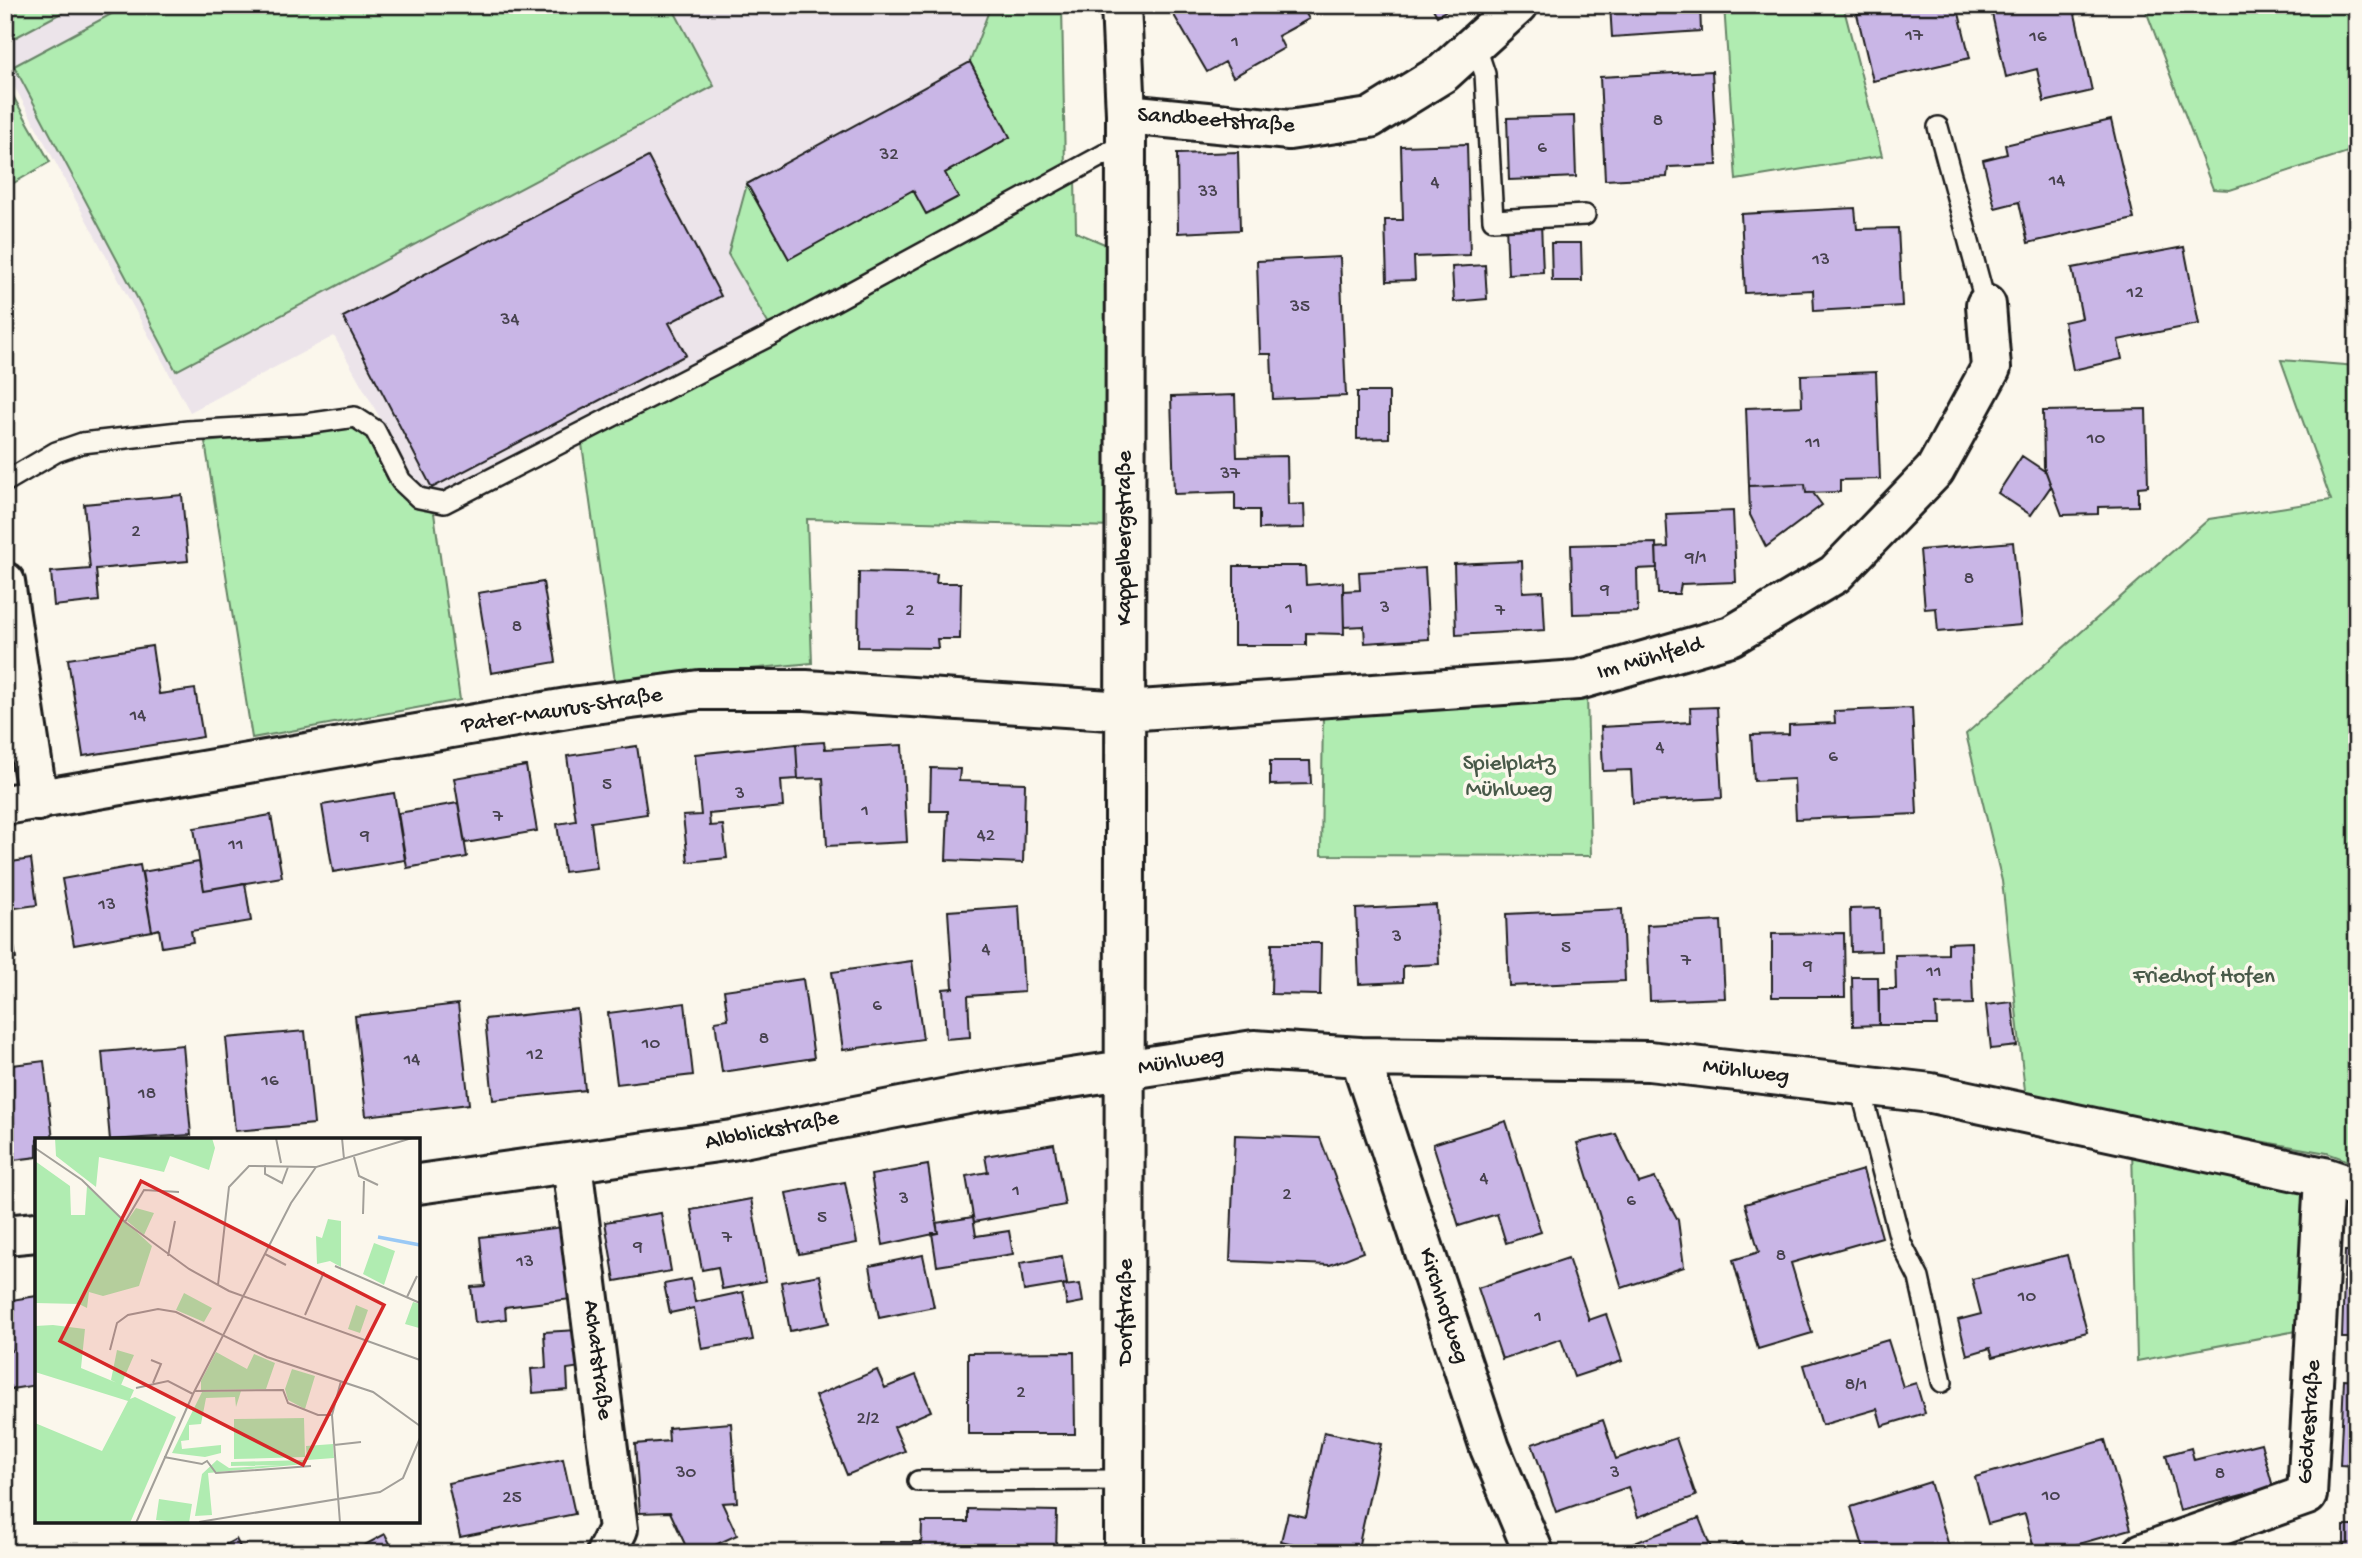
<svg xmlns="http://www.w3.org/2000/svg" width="2362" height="1558" font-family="'Gochi Hand',sans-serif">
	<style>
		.built { fill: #ece4ea }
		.green { fill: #b0ecb1; stroke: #668466; stroke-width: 2 }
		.building { fill: #c9b6e6; stroke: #1c1c1c; stroke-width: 2 }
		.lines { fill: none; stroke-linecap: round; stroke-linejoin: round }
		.service-casing { stroke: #1c1c1c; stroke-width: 24 }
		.minor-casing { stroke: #1c1c1c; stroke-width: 44 }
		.service { stroke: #fbf7ec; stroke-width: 19 }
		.minor { stroke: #fbf7ec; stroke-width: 38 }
		.labels { text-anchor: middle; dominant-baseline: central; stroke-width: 7; stroke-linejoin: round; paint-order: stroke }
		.number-label { font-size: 19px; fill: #47424e }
		.street-label { font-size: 23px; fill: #1c1c1c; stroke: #fbf7ec }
		.park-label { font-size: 23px; fill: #485a49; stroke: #fbf7ec }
		.inset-river { fill: none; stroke: #9ac9f5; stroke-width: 3.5 }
		.inset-road { fill: none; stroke: #a29f99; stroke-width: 2 }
		.view { fill: #d62828; fill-opacity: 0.15; stroke: #d62828; stroke-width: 3.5 }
		.inset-edge { fill: none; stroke: #1c1c1c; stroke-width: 3.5 }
	</style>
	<rect width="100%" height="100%" fill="#fbf7ec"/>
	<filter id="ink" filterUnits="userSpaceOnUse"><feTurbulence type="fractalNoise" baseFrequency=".0143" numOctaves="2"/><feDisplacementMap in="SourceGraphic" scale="14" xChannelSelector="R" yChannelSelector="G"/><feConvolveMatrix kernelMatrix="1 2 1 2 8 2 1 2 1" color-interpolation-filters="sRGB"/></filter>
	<g filter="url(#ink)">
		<path class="built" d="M5,5H1062L1065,168L439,496L426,491L413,477L334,336L190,412L5,69Z"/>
		<path class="green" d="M5,5H76L5,43Z
			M128,5H671L714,86L176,371L14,66Z
			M991,5H1062L1065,168L769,325L728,254L747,184L789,259L913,190L927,214L958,197L945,173L1010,137L970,62Z
			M1724,5H1843L1882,156L1736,180Z
			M2144,5H2357V149L2230,190L2213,189Z
			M5,82L50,162L5,188Z
			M1075,177L1076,232L1119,250L1115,527L807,519L812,663L615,682L582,444Z
			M2281,360L2357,366V1164L2327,1153L2026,1100L2002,881L1966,734L2209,519L2331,500Z
			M353,426L372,440L390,485L409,501L434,513L460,700L252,738L205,442Z
			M1587,694L1591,856L1321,855L1323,712Z
			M2132,1148L2314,1191L2302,1330L2137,1361Z"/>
		<path class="building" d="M1179,5H1301L1309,19L1278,36L1284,48L1233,77L1225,62L1207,72L1171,10Z
			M1431,5H1455L1437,16Z
			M1610,5H1700L1701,31L1612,37Z
			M1884,5H1957L1970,58L1873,81L1857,14L1885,8Z
			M1990,5H2073L2092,91L2044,102L2037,69L2006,77Z
			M970,62L1010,137L945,173L958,197L926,214L913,190L789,259L747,184Z
			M1712,71L1717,165L1668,167L1667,177L1605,180L1600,77Z
			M1574,116L1576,177L1509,180L1507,118Z
			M2111,120L2134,219L2028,243L2019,202L1995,208L1983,160L2007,154L2005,145Z
			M1467,144L1470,255L1414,257L1415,280L1387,281L1385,220H1403L1401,146Z
			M1238,152L1240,230L1178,233L1177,154Z
			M648,157L721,296L669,323L686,355L432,488L343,317Z
			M1855,208L1857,229L1898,228L1902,306L1814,311L1813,290L1745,293L1741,214Z
			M1541,223L1543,272L1508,274L1506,225Z
			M1551,243H1581L1582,281H1552Z
			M2184,247L2199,324L2118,340L2122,359L2073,370L2064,322L2082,318L2072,268Z
			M1340,257L1346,396L1273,399L1271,354H1260L1257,261Z
			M1485,265L1487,299L1454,302L1452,267Z
			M1876,372L1880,479L1840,480V492L1806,493L1805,484L1749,486L1746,408L1802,406L1801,375Z
			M1357,392H1389V438L1357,439Z
			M1235,395L1237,457L1287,456L1288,505L1304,504L1305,528L1259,529V510H1235V492L1174,494L1171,397Z
			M2146,409L2148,486L2138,487V506L2098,507V514L2062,515L2044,467L2043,411Z
			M2022,456L2046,472L2051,486L2031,515L1998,493Z
			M1805,484L1806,493H1813L1822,505L1766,547L1750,515L1749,486Z
			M182,495L188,561L96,569L99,601L54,606L51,572L90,569L84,504Z
			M1733,511L1736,582L1681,584L1679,594H1658L1656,548L1668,547L1666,514Z
			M2013,542L2021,625L1938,632L1936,608L1925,609L1920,550Z
			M1656,543L1657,568L1637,569L1638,612L1573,614L1571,545Z
			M1522,561L1523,592L1543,591L1545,630L1456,635L1454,564Z
			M1234,566H1305L1306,585L1343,582L1344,634L1306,633V645H1234Z
			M1425,568L1429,639L1365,643L1364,626L1344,627L1343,591L1360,590L1359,572Z
			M859,572L937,574L936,583H961L960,639H937L938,648L858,647Z
			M543,582L556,662L491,673L478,593Z
			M152,646L159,694L195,689L203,737L83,756L68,659Z
			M1717,707L1722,798L1633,803L1631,770L1603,771L1601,727L1691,722L1690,708Z
			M1912,708L1917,814L1796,819L1794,779L1754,781L1751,735L1789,734V725L1835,723L1834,711Z
			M824,742L825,749L902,745L907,842L827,846L823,778L798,779L796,744Z
			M796,744L798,779L781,780L783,807L709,814L710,826L723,825L727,858L688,862L683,816L701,815L695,754Z
			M637,746L647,814L591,822L597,868L564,872L557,824L576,821L567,756Z
			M1270,761H1310L1311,784L1270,785Z
			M526,766L537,831L465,843L454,778Z
			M931,768L960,769L959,781L1025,783L1023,863L946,860L948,811H930Z
			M394,793L405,860L333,872L322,805Z
			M458,803L467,857L407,868L398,813Z
			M271,815L282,877L204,890L194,828Z
			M31,859L37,905L8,909L16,959L5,961V863Z
			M199,862L204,890L245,883L251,921L191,931L193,942L162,947L159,929L152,931L142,872Z
			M140,865L152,931L74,945L62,879Z
			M1436,905L1439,964L1403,966V982L1359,984L1356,909Z
			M1019,906L1024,992L968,996L970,1037L946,1039L943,989L953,988L948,911Z
			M1880,908L1881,951L1851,952L1850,909Z
			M1622,909L1625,981L1509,986L1506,914Z
			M1721,921L1725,998L1650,1001L1647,925Z
			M1844,933L1845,997H1772V934Z
			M1971,942L1973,1004L1936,1005L1937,1025H1879V989H1896L1895,955L1948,954V943Z
			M1272,943H1321L1320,995L1271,994Z
			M912,961L923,1039L843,1050L832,972Z
			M1852,977H1878L1879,1025L1853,1026Z
			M803,979L814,1058L722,1072L715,1021L728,1019L724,990Z
			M2012,1002L2017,1046L1991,1049L1986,1005Z
			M685,1003L693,1075L617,1084L608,1013Z
			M458,1004L469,1104L366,1116L355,1016Z
			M577,1009L585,1090L493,1100L485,1019Z
			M305,1031L314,1124L235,1131L226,1038Z
			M183,1045L191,1135L110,1140L102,1052Z
			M44,1061L53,1140H37V1157L5,1161V1066Z
			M1506,1121L1541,1232L1506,1243L1497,1214L1459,1226L1433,1144Z
			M1616,1134L1639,1183L1655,1178L1678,1220L1684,1267L1622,1288L1577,1143Z
			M1235,1135L1320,1138L1363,1252L1330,1265L1230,1261Z
			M1054,1144L1065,1205L974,1222L966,1176L988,1172L985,1156Z
			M928,1165L938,1233L883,1245L871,1175Z
			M1863,1170L1882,1237L1791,1263L1812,1333L1758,1349L1733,1260L1759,1252L1745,1204Z
			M845,1182L857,1243L799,1254L786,1193Z
			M751,1199L766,1281L722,1289L718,1267L702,1270L691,1210Z
			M661,1213L671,1271L615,1281L605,1222Z
			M973,1217L976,1236L1009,1231L1013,1254L937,1266L932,1233H938L936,1223Z
			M563,1227L572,1299L505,1307L506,1319L475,1323L471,1287L485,1286L480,1237Z
			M2345,1251H2357V1338H2342Z
			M923,1255L934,1307L879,1318L870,1266Z
			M2067,1255L2087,1332L1993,1357L1990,1348L1967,1355L1958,1320L1981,1314L1972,1279Z
			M1062,1256L1067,1284L1024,1291L1020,1263Z
			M1568,1258L1589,1320L1606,1314L1622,1361L1574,1377L1561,1339L1502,1359L1478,1288Z
			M820,1275L829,1323L790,1331L781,1282Z
			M691,1279L695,1302L743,1292L753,1340L702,1349L694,1308L670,1313L664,1284Z
			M1080,1284L1083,1302L1067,1305L1063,1286Z
			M37,1296V1385L5,1390V1352L11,1351L5,1301Z
			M578,1330L581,1367L567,1369L568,1390L533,1393L531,1369L546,1368L544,1332Z
			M1888,1340L1903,1387L1916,1383L1925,1413L1882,1426L1877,1409L1822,1425L1804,1365Z
			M1074,1352L1075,1434H968V1353Z
			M877,1370L885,1388L916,1375L931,1411L894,1427L905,1451L847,1475L815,1396Z
			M2344,1379L2357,1380V1466L2340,1465Z
			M1603,1420L1616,1459L1676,1438L1696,1496L1638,1517L1628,1487L1556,1512L1532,1444Z
			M731,1423L737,1502L722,1503L737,1535L698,1553H689L670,1512L640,1513L635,1444L669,1441L668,1428Z
			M1324,1432L1381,1444L1357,1553H1296L1298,1545L1281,1541L1288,1513L1306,1517Z
			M2105,1440L2131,1529L2047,1553H2035L2025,1514L1988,1524L1975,1477Z
			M2261,1443L2273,1487L2180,1511L2166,1455L2191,1448L2194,1460Z
			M563,1459L575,1514L460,1537L448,1483Z
			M1930,1482L1951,1553H1865L1851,1507Z
			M968,1509L1057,1511L1056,1553H921L922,1522H968Z
			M1699,1518L1713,1553H1636L1632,1544Z
			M2344,1526H2357V1553H2344Z
			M385,1534L395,1553H350Z
			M236,1539L243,1553H210Z
			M879,1542H921V1553H879Z
			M1742,1542L1747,1553H1716Z
			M69,1546L72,1553H55Z"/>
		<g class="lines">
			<defs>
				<path id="service" d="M1475,44L1485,74L1493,220L1585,215
					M1938,127L1986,305
					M5,482L56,452L82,443L188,431L306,424L355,417L375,430L401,481L419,498L444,503L781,330L1125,143
					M1860,1085L1901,1243L1919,1278L1942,1382
					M918,1481L1125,1480"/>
				<path id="minor" d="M1121,5L1126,114L1124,1553
					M1126,114L1289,130L1370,118L1443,73L1518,5
					M5,582L38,801
					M5,805L579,706L699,690H806L1125,711L1578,680L1731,636L1835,574L1935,470L1991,368L1986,305
					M1360,1057L1490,1448L1534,1553
					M572,1164L618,1529L606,1553
					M418,1184L732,1140L973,1093L1254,1050L1360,1057L1649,1061L1931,1093L2324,1177L2357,1188
					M5,1235L37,1232
					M2143,1553L2307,1495L2324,1177"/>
			</defs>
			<use href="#service" class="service-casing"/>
			<use href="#minor" class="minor-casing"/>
			<use href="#service" class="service"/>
			<use href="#minor" class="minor"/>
		</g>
	</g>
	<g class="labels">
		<g class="number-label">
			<text x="1914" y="36">17</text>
			<text x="2038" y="37">16</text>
			<text x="1235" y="42">1</text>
			<text x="1658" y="121">8</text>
			<text x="1542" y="148">6</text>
			<text x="889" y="155">32</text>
			<text x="2057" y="181">14</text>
			<text x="1435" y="183">4</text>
			<text x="1208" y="192">33</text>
			<text x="1821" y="260">13</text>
			<text x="2135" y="293">12</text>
			<text x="1300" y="307">35</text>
			<text x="510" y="320">34</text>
			<text x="2096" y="439">10</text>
			<text x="1813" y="443">11</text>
			<text x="1230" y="474">37</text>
			<text x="136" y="532">2</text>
			<text x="1696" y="558">9/1</text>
			<text x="1969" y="579">8</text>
			<text x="1605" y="590">9</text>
			<text x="1385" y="608">3</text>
			<text x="1289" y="609">1</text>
			<text x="910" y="611">2</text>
			<text x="1500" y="611">7</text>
			<text x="517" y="627">8</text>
			<text x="138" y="716">14</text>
			<text x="1660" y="748">4</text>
			<text x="1833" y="757">6</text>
			<text x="607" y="785">5</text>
			<text x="740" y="794">3</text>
			<text x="865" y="811">1</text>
			<text x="498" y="817">7</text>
			<text x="365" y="836">9</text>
			<text x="986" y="836">42</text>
			<text x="236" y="845">11</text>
			<text x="107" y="905">13</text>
			<text x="1397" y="937">3</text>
			<text x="1566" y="948">5</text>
			<text x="986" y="950">4</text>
			<text x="1686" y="961">7</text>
			<text x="1808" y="966">9</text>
			<text x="1934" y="972">11</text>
			<text x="877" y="1006">6</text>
			<text x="764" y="1039">8</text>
			<text x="651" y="1044">10</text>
			<text x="535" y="1055">12</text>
			<text x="412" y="1060">14</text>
			<text x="270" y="1081">16</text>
			<text x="147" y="1094">18</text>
			<text x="1484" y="1179">4</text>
			<text x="1016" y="1191">1</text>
			<text x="1287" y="1195">2</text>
			<text x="904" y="1199">3</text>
			<text x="1631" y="1201">6</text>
			<text x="822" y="1218">5</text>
			<text x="727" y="1238">7</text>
			<text x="638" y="1247">9</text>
			<text x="1781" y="1256">8</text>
			<text x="525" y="1262">13</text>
			<text x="2027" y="1297">10</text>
			<text x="1538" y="1317">1</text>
			<text x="1856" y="1385">8/1</text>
			<text x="1021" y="1393">2</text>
			<text x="868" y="1419">2/2</text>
			<text x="686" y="1473">30</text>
			<text x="1615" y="1473">3</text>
			<text x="2220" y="1474">8</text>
			<text x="2051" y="1496">10</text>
			<text x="512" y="1498">25</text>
		</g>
		<g class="street-label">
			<text transform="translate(1216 121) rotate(4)">Sandbeetstraße</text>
			<text transform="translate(1125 538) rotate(-90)">Kappelbergstraße</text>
			<text transform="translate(1650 659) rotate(-16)">Im Mühlfeld</text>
			<text transform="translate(562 711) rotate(-9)">Pater-Maurus-Straße</text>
			<text transform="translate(1181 1062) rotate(-9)">Mühlweg</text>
			<text transform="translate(1746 1072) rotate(7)">Mühlweg</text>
			<text transform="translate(772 1131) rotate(-11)">Albblickstraße</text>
			<text transform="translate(1443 1306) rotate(72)">Kirchhofweg</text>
			<text transform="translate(1126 1312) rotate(-90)">Dorfstraße</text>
			<text transform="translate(597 1360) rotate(83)">Achatstraße</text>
			<text transform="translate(2310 1422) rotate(-86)">Gödrestraße</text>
		</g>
		<g class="park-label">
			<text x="1509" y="764">Spielplatz<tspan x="1509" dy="26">Mühlweg</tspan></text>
			<text x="2204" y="977">Friedhof Hofen</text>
		</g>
	</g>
	<g transform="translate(35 1138)">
		<rect width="385" height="385" fill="#fbf7ec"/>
		<path d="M20,0H177L180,10L174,32L135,18L129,34L64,19L61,49L21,18ZM0,23L35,48L36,77H50L52,48L117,108L104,148L68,158L54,154L52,170L44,166L0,165ZM101,70L119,75L109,97L92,83ZM293,81L306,83V129L295,123L282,126L281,98L287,100ZM339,105L360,113L349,147L328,136ZM149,155L177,170L169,184L141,172ZM378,164L385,166L384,190L370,186ZM321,167L333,172L325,195L313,191ZM18,187L50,191L46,230L99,252L95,261L100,259L141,279L95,385H0V285L67,313L93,263L0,234V188ZM82,212L99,217L86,247L76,242ZM181,214L212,231L219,216L240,225L231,251L166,252V243ZM257,231L280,238L270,271L253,262L250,251ZM206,253L201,269L200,259L171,260L166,286L154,287V302L146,303L147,311L186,307V315L170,319L137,315L167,254ZM269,280L270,319L199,321V281ZM298,306L299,320L272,322L271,308ZM182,322L194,330L246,327L196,328V324L270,322V326L173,335L177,377L160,378L167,336ZM124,361L157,366L154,385L121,382Z" fill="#b0ecb1"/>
		<path class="inset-river" d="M343,99L385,107"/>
		<path class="inset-road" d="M241,0L246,25M307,0L309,21M0,10L47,42L90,84L154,131L194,153L385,222M319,19L324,38L343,47M230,27V36L247,45L253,29M328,76L329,43M90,84L109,52L144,54M230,116L251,127M133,118L140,83M300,128L385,165M183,147L194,49L214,28L281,29M372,159L382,138M270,177L289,134M75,212L82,185L93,177L123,171L141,174L232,219L338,254L385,288M116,222L126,226L118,245M101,250L133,243L158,256M160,253L248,252L253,265L283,277H297M299,307L326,304M129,319L167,326L172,323L181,335L276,328M164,384L345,354L368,340L385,300M101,385L158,256L256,65L281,29L377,0M305,385L297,277L306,243"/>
		<path class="view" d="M106,43L349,167L268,327L25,203Z"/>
		<rect width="385" height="385" class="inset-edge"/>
	</g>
	<rect width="2362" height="1558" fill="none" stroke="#fbf7ec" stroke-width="28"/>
	<rect x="14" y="14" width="2334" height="1530" fill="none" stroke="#1c1c1c" stroke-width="2.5" filter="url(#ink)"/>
</svg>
